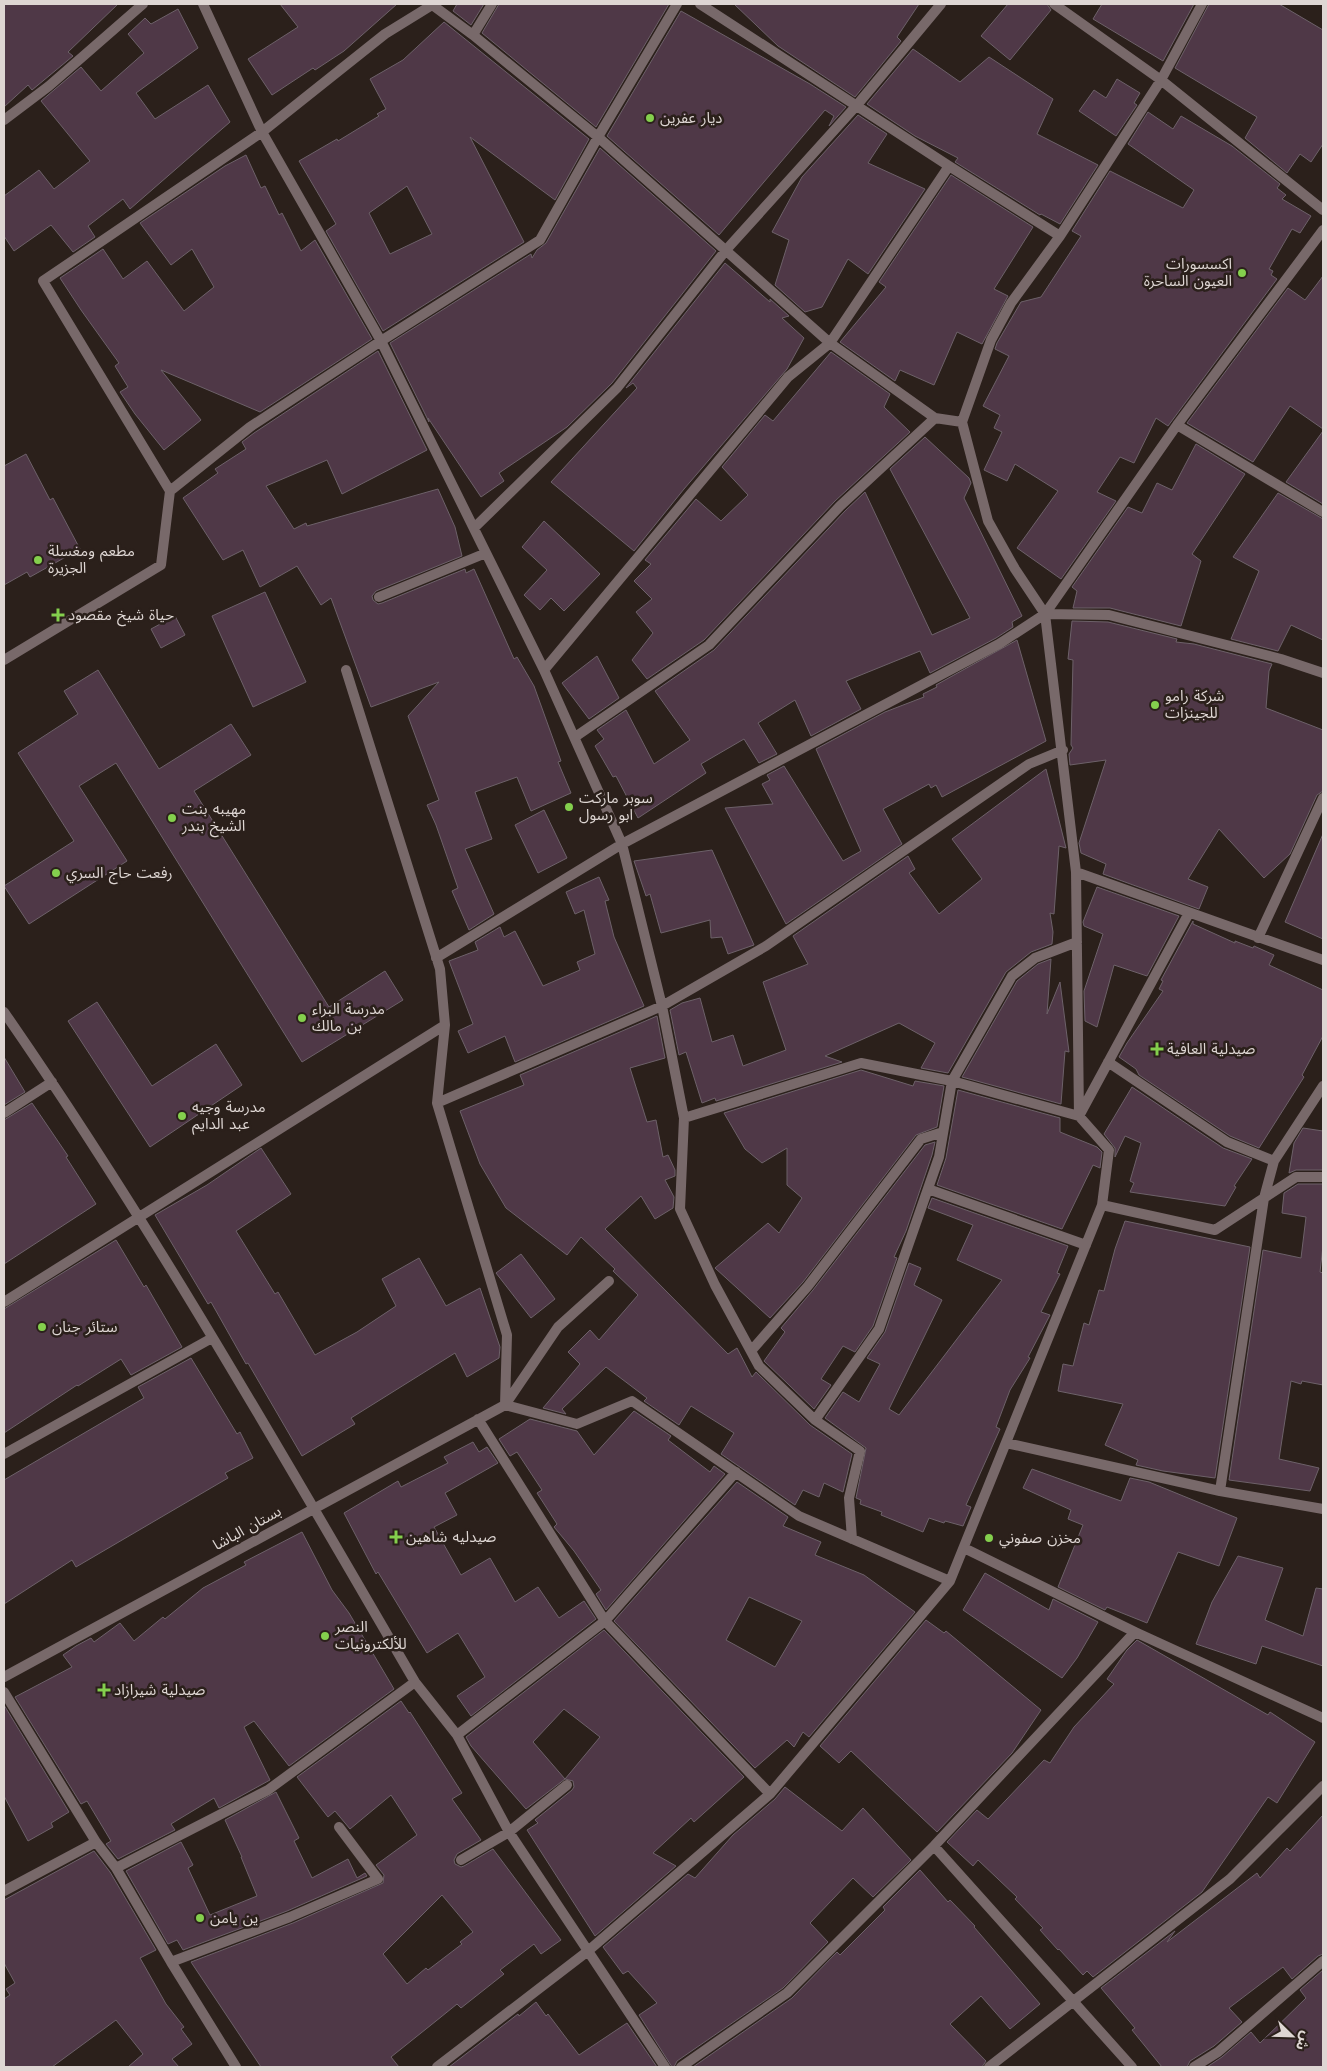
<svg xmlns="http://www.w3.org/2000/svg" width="1327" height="2071" font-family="'Work Sans','Noto Sans Arabic',sans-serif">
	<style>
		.building { fill: #4f3847; stroke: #6d6169; fill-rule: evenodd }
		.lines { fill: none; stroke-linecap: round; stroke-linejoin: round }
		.street { stroke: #78696a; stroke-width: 10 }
		.poi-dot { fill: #84cf4d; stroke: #2b201b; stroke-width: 2 }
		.labels { text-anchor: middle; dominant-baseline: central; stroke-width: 5; stroke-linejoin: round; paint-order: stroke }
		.poi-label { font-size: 15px; fill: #ded6d3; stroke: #2b201b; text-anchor: start }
		.street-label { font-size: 15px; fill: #ded6d3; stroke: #2b201b }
	</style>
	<rect width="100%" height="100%" fill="#2b201b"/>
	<path class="building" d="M4,4H118L68,52L73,56L32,90L28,85L4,107Z
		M280,4H397L344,51L315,70L313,68L272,95L248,59L298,27Z
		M457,4H484L471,25L453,11Z
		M499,4H669L596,127L482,33Z
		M734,4H919L897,37L901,41L855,97L778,46Z
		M1008,4H1047L1051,10L1010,60L981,36Z
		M1102,4H1194L1163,61L1093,19Z
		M1209,4H1279L1323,30V144L1311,162L1300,154L1287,173L1245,138L1257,117L1175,68Z
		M178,9L198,48L136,93L155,119L208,85L230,122L130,209L123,199L88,226L95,237L73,252L51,225L14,251L4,236V196L39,170L54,189L90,161L41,101L81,67L101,91L144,53L128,34L145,18L151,24Z
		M681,11L810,84L846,107L829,126L834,116L825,110L719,235L607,136Z
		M444,22L589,139L555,200L470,137L524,242L383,331L326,231L336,224L299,161L337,139L338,141L379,116L377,114L386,109L370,79L403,60ZM407,186L432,234L390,254L369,213Z
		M913,49L960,82L989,57L1053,99L1037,134L1098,165L1060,224L1041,214L1040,215L955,162L958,158L915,136L867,104Z
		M1117,79L1140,93L1134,103L1137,105L1116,136L1079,111L1094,90L1106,98Z
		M1148,112L1173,129L1181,116L1232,146L1280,184L1277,188L1286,195L1282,199L1311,216L1300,233L1292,229L1269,269L1273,271L1271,275L1277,279L1168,426L1156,418L1134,463L1120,457L1097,492L1116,501L1061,579L1017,548L1058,491L1015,464L1007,481L984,470L1002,432L994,428L1000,415L983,406L1009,356L995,349L997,343L1021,302L1041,297L1081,236L1072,231L1110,171L1183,208L1194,190L1128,144Z
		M858,115L887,134L868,163L925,189L868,274L848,259L822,307L805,312L775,285L789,240L772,232L802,177Z
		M600,148L716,251L612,383L567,427L499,473L504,481L481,497L428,418L429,422L390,343L531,254L532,258L537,250L546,243Z
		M246,155L261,188L265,186L279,215L282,213L301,251L315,240L372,339L260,412L161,370L201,420L164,450L135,414L120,392L128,387L115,366L119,363L81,310L60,278L103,249L123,279L147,261L184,311L214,287L192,249L171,265L140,223L225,166Z
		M951,175L1033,227L994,289L1008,296L982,344L957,332L934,385L900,370L895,381L840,342L886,287L879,282Z
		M725,263L770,302V299L789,316L782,318L804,338L787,369L684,489L634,551L551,482L637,388L633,383L626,388Z
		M1323,276V429L1290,406L1253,462L1187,423L1288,288L1305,300Z
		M378,351L427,450L342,494L327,460L266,486L294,529L306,523L307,526L438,489L455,527L462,556L376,591L372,596L373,600L378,604L382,603L465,569L466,573L474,569L514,659L517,657L534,686L561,761L558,762L571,793L531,811L517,777L475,792L492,839L465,849L494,914L469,930L452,891L458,888L436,825L427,805L439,800L408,716L439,682L371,707L331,598L321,605L297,566L260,587L243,550L223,560L183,498L218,473L215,469L246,449L242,442L254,433Z
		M831,352L890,394L884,407L910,432L835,501L704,640L647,679L632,660L653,633L636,612L652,599L634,581L651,564L645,560L696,499L721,521L748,495L722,467L765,415L773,421Z
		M1323,431V504L1286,482Z
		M925,437L969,478L971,483L964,498L1022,616L1012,622L1013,627L996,638L930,673L920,651L846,681L861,709L811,736L795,700L758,723L777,754L759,763L744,739L701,764L706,773L638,818L616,776L613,777L595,746L604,739L597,730L626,710L654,764L690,740L655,691L714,650L845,511L865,492L932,635L970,618L890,469Z
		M1196,444L1245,474L1192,554L1201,561L1181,626L1110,608H1073L1077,591L1072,587L1128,507L1142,513L1157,483L1172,490Z
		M26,454L50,500L53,498L80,549L30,577L27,572L4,585V466Z
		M1278,493L1323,519V640L1291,625L1278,651L1231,639L1259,571L1233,557Z
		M544,521L600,574L564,611L551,598L540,610L524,595L547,570L522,547Z
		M265,592L306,682L253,707L212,616Z
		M175,616L185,635L161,648L151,629Z
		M1072,621L1108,622L1177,639L1176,642L1194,644L1272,664L1269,671L1266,708L1323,730V791L1317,795L1290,854L1264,878L1219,829L1188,879L1208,887L1199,909L1103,874L1106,864L1081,853L1079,843L1106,760L1070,765L1069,754L1073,748L1071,745L1073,660L1068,659Z
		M1017,640L1046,741L942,797L936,785L931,788L929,784L883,809L902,844L786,924L725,808L773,804L762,784L770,780L767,775L784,766L843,861L861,851L816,749L885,712L924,697L923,694L937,687L936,685Z
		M597,656L619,698L589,719L562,683Z
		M98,670L159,769L231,724L251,755L194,791L329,1007L385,971L403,1000L302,1062L116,763L79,786L127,861L29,924L4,886L74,841L18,753L78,714L64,691Z
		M1046,769L1066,848L1059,846L1054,914L1050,913L1053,932L1052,944L1031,952L1006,972L948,1073L921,1068L935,1043L899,1023L825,1056L842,1062L716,1101L715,1098L702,1103L686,1052L679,1055L670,1010L682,1003L700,998L712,1042L733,1035L743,1066L786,1050L763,982L808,964L793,936L908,856L915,869L909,873L939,914L982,879L952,839Z
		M544,810L567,858L538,873L515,825Z
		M1323,834V939L1285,922Z
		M712,850L754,945L728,954L722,937L711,938L710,920L661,933L650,894L646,896L634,861Z
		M599,877L609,900L605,901L614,937L644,1006L515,1062L505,1036L468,1053L458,1031L473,1024L449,961L478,950L475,942L500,927L504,937L515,931L543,986L580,970L577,962L595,954L584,910L575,914L566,892Z
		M1097,887L1179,916L1147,976L1114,965L1097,1027L1085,1021L1084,991L1103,934L1084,926L1083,922Z
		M1193,921V924L1235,943V941L1253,948L1254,946L1274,955L1269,965L1323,990V1036L1302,1075L1304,1077L1259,1148L1230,1136L1139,1075L1136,1069L1119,1057L1127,1043L1163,991L1159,989L1163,981L1161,980Z
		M1051,959L1047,1014L1060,982L1069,1052L1065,1051L1061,1104L962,1077L1017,981L1038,964Z
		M97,1002L152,1086L216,1044L242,1085L150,1147L68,1021Z
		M657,1016L665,1058L630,1068L647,1122L656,1120L663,1157L668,1155L675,1170V1176L665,1180L674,1197L673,1208L655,1219L641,1196L605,1229L728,1354L737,1348L752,1377L756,1372L810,1425L852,1454L843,1492L824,1483L819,1497L803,1490L795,1505L721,1454L734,1433L691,1406L679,1425L644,1401L647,1398L606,1367L562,1409L566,1414L543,1408L580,1364L568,1352L590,1330L599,1340L638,1295L613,1271L615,1269L581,1237L567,1255L506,1208L480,1164L460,1111L524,1085L520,1075Z
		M4,1057L25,1092L4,1105Z
		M861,1070L913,1086L915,1081L944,1086L937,1127L916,1135L803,1282L770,1318L715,1268L768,1223L779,1233L802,1198L787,1185V1148L762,1163L745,1149L724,1113Z
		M1132,1087L1223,1148L1252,1159L1234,1186L1236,1187L1225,1206L1130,1192L1134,1183L1130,1181L1141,1143L1125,1136L1115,1157V1148L1104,1134Z
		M958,1090L1060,1118V1132L1097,1147L1102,1152L1100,1168L1093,1165L1062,1229L937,1185L946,1158Z
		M32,1103L68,1156L66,1157L96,1204L4,1264V1120Z
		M1303,1128L1323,1131V1170H1296L1289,1173L1294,1143Z
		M935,1142L932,1155L906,1231L894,1257L897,1258L873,1326L855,1352L843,1346L821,1379L831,1385L814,1409L764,1361L785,1332L781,1328L813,1290L925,1145Z
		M261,1148L291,1194L236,1231L275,1294L278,1292L315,1355L357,1332L396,1306L382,1279L419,1258L446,1306L480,1288L500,1347L499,1358L467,1377L455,1353L351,1418L355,1424L302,1456L248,1363L246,1364L211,1302L208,1304L155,1215L207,1185Z
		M1298,1184H1323V1246L1320,1272L1323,1273V1385L1302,1381L1301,1384L1291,1381L1279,1459L1319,1468L1310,1491L1229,1480L1263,1250L1301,1258L1306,1217L1282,1213L1284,1193Z
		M932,1198L1068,1246L1057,1273L1060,1274L1041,1312L1050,1315L1028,1357L1030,1358L1010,1390L996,1427L1000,1429L966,1505L971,1507L963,1526L945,1521L944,1523L929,1518L923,1532L881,1515L882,1512L860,1504L861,1500L856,1498L866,1448L825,1418L843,1392L859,1402L880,1364L867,1358L885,1332L909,1263L921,1268L914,1285L942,1300L889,1409L899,1415L1002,1280L957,1260L973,1225L928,1208Z
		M1125,1221L1250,1247L1215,1478L1163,1471L1136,1465L1138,1460L1105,1445L1123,1404L1058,1391L1063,1364L1073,1366L1084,1323L1089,1325L1099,1290L1104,1291L1115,1249Z
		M116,1240L144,1287L146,1285L182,1347L131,1375L121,1359L78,1386L77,1385L4,1433V1309Z
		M521,1254L555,1299L531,1318L496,1273Z
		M191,1358L237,1434L240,1432L253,1458L225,1473L228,1478L76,1567L72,1560L4,1604V1480L144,1398L138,1387Z
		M634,1411L671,1436L668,1440L710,1472L714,1466L725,1474L606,1610L596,1594L601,1590L574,1551L554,1527L557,1524L537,1493L542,1490L517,1452L510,1456L499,1439L530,1419L577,1431L594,1455Z
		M473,1442L479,1452L487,1447L498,1463L445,1493L457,1515L434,1527L461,1575L490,1558L515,1602L538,1587L559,1618L584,1601L596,1619L471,1716L457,1696L485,1677L458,1633L427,1653L378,1572L376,1574L344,1513L398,1481L401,1487L448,1463L444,1457Z
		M1032,1469L1121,1501L1130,1478L1149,1482L1237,1518L1219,1566L1178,1552L1147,1623L1107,1607L1105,1610L1058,1587L1083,1525L1068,1519L1071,1510L1023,1488Z
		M737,1482L788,1517L783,1526L821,1542L815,1555L864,1575L915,1612L809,1737L803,1732L794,1747L787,1740L755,1768L614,1621ZM749,1597L802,1621L775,1667L726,1640Z
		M302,1532L332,1590L349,1613L394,1689L289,1766L254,1721L244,1727L270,1780L219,1808L214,1798L171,1824L175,1830L118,1859L106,1844L111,1841L87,1801L81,1804L15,1697L72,1667L63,1655L76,1646L91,1638L94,1642L120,1623L134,1641L163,1617L165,1619L203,1588L246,1565L244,1562Z
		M1238,1556L1283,1568L1265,1620L1303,1636L1316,1588L1323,1589V1666L1262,1646L1256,1664L1196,1644L1212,1602Z
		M985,1573L1049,1610L1053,1599L1098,1622L1077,1658L1062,1678L963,1610Z
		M926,1620L944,1633L946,1631L1041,1710L1012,1753L937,1832L851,1751L839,1763L820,1746Z
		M604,1630L744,1777L694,1822L691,1818L653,1853L676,1866L595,1936L527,1830L538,1823L535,1820L572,1790L574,1787L573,1781L565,1779L600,1737L564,1709L533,1742L565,1779L526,1809L471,1746L466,1737Z
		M1137,1640L1268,1715L1270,1712L1315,1742L1277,1803L1268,1797L1202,1892L1093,1977L1087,1971L1083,1975L1059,1949L1058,1950L1040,1930L1043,1928L1015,1899L1017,1897L978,1860L973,1866L947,1842L977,1810L988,1819L1044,1760L1050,1763L1074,1727L1114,1684L1107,1679L1127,1650Z
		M401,1701L409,1713L410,1712L462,1793L452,1799L481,1840L457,1854L454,1860L455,1864L461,1867L464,1866L493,1849L561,1940L541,1954L534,1944L500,1970L504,1974L461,2008L457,2004L436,2021L391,2057L399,2067H261L191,1962L293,1923L383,1883L384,1875L376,1865L417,1835L391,1795L350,1829L335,1811L328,1817L297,1777ZM442,1895L473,1932L460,1942L462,1944L428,1970L426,1968L407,1984L383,1954Z
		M4,1705L69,1812L51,1823L53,1827L28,1841L4,1796Z
		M785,1787L842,1831L863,1808L911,1860L873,1897L853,1878L810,1923L828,1942L783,1988L677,2061L674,2067H672L639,2015L657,2003L628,1971L623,1974L603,1947L688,1874L695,1878L733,1835L775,1799Z
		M276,1792L299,1838L294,1841L312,1878L348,1859L357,1878L365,1873L367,1876L287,1911L183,1950L177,1940L168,1944L126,1871L181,1842L193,1865L188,1868L210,1915L257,1896L241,1857H242L225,1820Z
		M1323,1815V1954L1318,1956L1292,1979L1283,1967L1229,2008L1242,2022L1214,2046L1190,2061L1187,2067H1162L1132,2030L1135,2028L1101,1988L1175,1931L1167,1942L1257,1873L1260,1878L1287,1848L1290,1851Z
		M94,1851L110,1872L156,1950L140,1958L166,2004L184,2027L181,2029L192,2044L172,2059L179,2067H128L143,2054L116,2020L52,2067H4V1999L10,1995L6,1989L15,1983L4,1963V1900Z
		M920,1870L948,1902L950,1900L975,1926L974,1927L1040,2004L1010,2029L981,1996L950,2024L986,2061L982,2067H693L792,1998L837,1952L840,1955L885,1910L883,1907Z
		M1323,1970V2067H1207L1222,2057L1251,2032L1260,2043L1306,1998L1300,1990Z
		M536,2002L546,2016L548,2014L579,2055L627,2023L657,2067H449L518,2014L519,2016Z"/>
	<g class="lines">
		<path class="street" d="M203,4L262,132L381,341L544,670L622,844L662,1006L684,1118L680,1209L715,1285L759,1366L815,1420L860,1451L849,1498L852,1539
			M431,4L473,35L598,137L830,343L935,418L962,422L988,521L1015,569L1045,614L1076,872L1079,1116L1109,1150L1102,1205L950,1581L770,1794L588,1951L437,2067
			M700,4L949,166L1060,236
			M1054,4L1161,80L1323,210
			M473,35L492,4
			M4,120L49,86L143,4
			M962,422L991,340L1011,303L1060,236L1161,80L1202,4
			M1177,425L1323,512
			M170,491L43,281L262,132L385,34L432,5
			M474,528L617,388L726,250L857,105L941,4
			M379,597L486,553
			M1045,614L1109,615L1281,659L1323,673
			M4,660L161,565L170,491L250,427L381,341L540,240L598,137L677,4
			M346,670L440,969L445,1025L437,1103L507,1335L505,1405
			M544,670L788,377L830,343L949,166
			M575,737L709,645L840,506L935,418
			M1076,872L1323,960
			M1258,938L1323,798
			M436,958L622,844L999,644L1045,614L1177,425L1323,230
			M4,1012C153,1227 283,1456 415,1682L457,1735L509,1832L665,2067
			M1108,1062L1227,1142L1274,1161
			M437,1103L662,1006L766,946L1029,764L1063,750
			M4,1113L52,1082
			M684,1118L861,1063L952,1081L1079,1116L1189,913
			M928,1189L1086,1245
			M1102,1205L1215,1230L1296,1177H1323
			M4,1302L445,1025
			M751,1351L808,1286L921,1139L943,1132
			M505,1405L577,1424L632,1401L799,1516L950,1581
			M478,1419L605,1621L770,1794
			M815,1420L879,1329L939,1157L952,1081L1012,976L1035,958L1077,942
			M1006,1443L1220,1491L1323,1509
			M4,1454L212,1338
			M1220,1491L1264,1198L1274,1161L1323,1086
			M964,1548L1135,1632L1323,1718
			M4,1677L505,1405L558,1327L609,1281
			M4,1692L96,1842L116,1868L171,1962L236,2067
			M457,1735L605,1621L736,1472
			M934,1846L1132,2067
			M461,1860L509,1832L567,1785
			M116,1868L268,1790L415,1682
			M4,1891L96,1842
			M171,1962L290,1917L378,1879L339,1827
			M681,2067L787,1993L934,1846L1135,1632
			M989,2067L1230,1879L1323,1786
			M1194,2067L1218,2052L1323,1961"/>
	</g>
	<g class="poi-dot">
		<circle cx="650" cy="118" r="5"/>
		<circle cx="1242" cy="273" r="5"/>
		<circle cx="38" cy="560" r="5"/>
		<path d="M55.5 607.5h5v5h5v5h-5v5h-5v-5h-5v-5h5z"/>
		<circle cx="1155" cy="705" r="5"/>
		<circle cx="569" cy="807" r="5"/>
		<circle cx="172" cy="818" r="5"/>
		<circle cx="56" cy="873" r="5"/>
		<circle cx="302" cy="1018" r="5"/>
		<path d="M1154.5 1041.5h5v5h5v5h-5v5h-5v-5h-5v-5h5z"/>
		<circle cx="182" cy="1116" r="5"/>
		<circle cx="42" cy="1327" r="5"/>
		<path d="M393.5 1529.5h5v5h5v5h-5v5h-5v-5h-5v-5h5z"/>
		<circle cx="989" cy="1538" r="5"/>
		<circle cx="325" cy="1636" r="5"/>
		<path d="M101.5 1682.5h5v5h5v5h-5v5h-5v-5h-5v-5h5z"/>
		<circle cx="200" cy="1918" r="5"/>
	</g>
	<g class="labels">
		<g class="poi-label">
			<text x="660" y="118">ديار عفرين</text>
			<text x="1232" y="264" text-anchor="end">اكسسورات<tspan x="1232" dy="17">العيون الساحرة</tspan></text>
			<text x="48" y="551">مطعم ومغسلة<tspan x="48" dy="17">الجزيرة</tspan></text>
			<text x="68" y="615">حياة شيخ مقصود</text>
			<text x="1165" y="696">شركة رامو<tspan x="1165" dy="17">للجينزات</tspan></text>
			<text x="579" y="798">سوبر ماركت<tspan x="579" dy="17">ابو رسول</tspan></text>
			<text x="182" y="809">مهيبه بنت<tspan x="182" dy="17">الشيخ بندر</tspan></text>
			<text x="66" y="873">رفعت حاج السري</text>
			<text x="312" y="1009">مدرسة البراء<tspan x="312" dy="17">بن مالك</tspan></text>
			<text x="1167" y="1049">صيدلية العافية</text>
			<text x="192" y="1107">مدرسة وجيه<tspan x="192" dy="17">عبد الدايم</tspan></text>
			<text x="52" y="1327">ستائر جنان</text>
			<text x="406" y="1537">صيدليه شاهين</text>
			<text x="999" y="1538">مخزن صفوني</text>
			<text x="335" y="1627">النصر<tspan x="335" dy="17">للألكترونيات</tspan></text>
			<text x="114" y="1690">صيدلية شيرازاد</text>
			<text x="210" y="1918">ين يامن</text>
		</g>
		<g class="street-label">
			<text transform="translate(247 1528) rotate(-29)">بستان الباشا</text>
		</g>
	</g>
	<rect width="1327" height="2071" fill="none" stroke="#ded6d3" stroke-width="10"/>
	<g transform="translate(1292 2036) rotate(113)" stroke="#2b201b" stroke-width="4" paint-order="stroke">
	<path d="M0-4L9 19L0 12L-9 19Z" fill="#ded6d3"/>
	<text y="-8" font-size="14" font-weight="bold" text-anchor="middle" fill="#ded6d3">ش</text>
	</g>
</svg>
